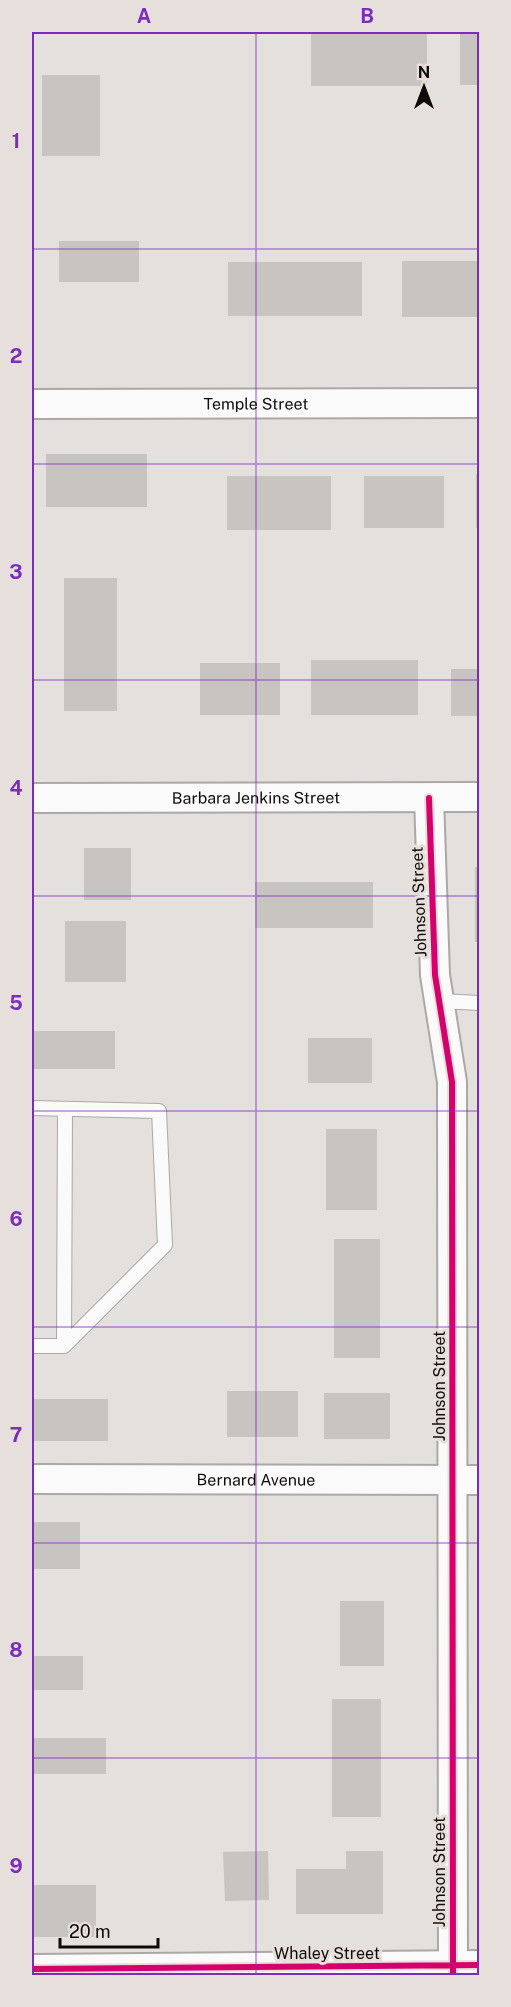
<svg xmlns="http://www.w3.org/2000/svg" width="511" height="2007" font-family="'Public Sans',sans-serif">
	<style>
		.building { fill: #c7c4c2 }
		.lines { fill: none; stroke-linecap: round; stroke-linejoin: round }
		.lane-casing { stroke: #aba8a6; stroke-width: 16 }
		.street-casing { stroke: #aba8a6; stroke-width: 32 }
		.lane { stroke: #fbfafa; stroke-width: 14 }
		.street { stroke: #fbfafa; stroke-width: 28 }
		.cycleway-casing { stroke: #e7dfdb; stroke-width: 10 }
		.cycleway { stroke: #d6006c; stroke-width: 6 }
		.grid { fill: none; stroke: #7b2cbf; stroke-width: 1.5; stroke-opacity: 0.55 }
		.labels { text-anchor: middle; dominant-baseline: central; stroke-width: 6; stroke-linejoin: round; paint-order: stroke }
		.street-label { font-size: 16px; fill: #0d0b09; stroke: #e7dfdb }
		.neatline { fill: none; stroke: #7b2cbf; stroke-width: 2 }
		.grid-label { font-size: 20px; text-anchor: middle; font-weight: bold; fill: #7b2cbf }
	</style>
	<rect width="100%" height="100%" fill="#e4e0de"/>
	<path class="building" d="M311,33H427V86H311Z
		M460,33H480V85H460Z
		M42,75H100V156H42Z
		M59,241H139V282H59Z
		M402,261H480V317H402Z
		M228,262H362V316H228Z
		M46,454H147V507H46Z
		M476,474H480V528H476Z
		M227,476H331V530H227Z
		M364,476H444V528H364Z
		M64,578H117V711H64Z
		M311,660H418V715H311Z
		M200,663H280V715H200Z
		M451,669H480V716H451Z
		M84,848H131V900H84Z
		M475,867H480V942H475Z
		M255,882H373V928H255Z
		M65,921H126V982H65Z
		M32,1031H115V1069H32Z
		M308,1038H372V1083H308Z
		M326,1129H377V1210H326Z
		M334,1239H380V1358H334Z
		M227,1391H298V1437H227Z
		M324,1393H390V1439H324Z
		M32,1399H108V1441H32Z
		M32,1522H80V1569H32Z
		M340,1601H384V1666H340Z
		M32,1656H83V1690H32Z
		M332,1699H381V1817H332Z
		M32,1738H106V1774H32Z
		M268,1851L269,1900L225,1901L223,1852Z
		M346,1851H383V1914H296V1869H346Z
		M32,1885H96V1937H32Z"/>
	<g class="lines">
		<defs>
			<path id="lane" d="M439,1001L480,1003
				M32,1108L159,1111L165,1245L64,1346H32
				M64,1346L65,1109"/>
			<g id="street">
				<path id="s1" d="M32,404L480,403"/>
				<path id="s2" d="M32,798L480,797"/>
				<path d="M429,798L435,975L452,1082L453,1976"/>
				<path id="s3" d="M32,1479L480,1480"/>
				<path d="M32,1969L480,1965"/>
			</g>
		</defs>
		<use href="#lane" class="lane-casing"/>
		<use href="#street" class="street-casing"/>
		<use href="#lane" class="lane"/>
		<use href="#street" class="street"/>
		<defs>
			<path id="cycleway" d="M429,798L435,975L452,1082L453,1976
				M32,1969L480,1965"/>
		</defs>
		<use href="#cycleway" class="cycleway-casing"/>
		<use href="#cycleway" class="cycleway"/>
	</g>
	<path class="grid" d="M256,32V1976M32,249H480M32,464H480M32,680H480M32,896H480M32,1111H480M32,1327H480M32,1543H480M32,1758H480"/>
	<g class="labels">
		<g class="street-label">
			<text stroke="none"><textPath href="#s1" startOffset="224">Temple Street</textPath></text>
			<text stroke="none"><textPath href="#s2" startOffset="224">Barbara Jenkins Street</textPath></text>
			<text transform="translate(419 902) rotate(-92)">Johnson Street</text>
			<text transform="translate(439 1386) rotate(-90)">Johnson Street</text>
			<text stroke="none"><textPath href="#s3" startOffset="224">Bernard Avenue</textPath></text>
			<text transform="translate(439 1872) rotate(-90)">Johnson Street</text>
			<text x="327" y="1953">Whaley Street</text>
		</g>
	</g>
	<rect width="511" height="2007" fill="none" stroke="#e7dfdb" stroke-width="66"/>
	<g transform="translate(424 87)" stroke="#e7dfdb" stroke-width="4.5" paint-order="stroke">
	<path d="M0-4.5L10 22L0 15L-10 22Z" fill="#0d0b09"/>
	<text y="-9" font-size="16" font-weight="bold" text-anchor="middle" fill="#0d0b09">N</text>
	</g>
	<path d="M60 1938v9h98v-9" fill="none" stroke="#0d0b09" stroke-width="3"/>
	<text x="69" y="1938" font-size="18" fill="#0d0b09" stroke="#e7dfdb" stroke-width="4.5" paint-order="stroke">20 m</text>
	<rect x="33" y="33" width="445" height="1941" class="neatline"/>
	<g class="grid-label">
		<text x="144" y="23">A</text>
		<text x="367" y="23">B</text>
		<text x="16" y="148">1</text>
		<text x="16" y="363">2</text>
		<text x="16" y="579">3</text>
		<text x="16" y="795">4</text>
		<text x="16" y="1010">5</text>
		<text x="16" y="1226">6</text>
		<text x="16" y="1442">7</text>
		<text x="16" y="1657">8</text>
		<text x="16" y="1873">9</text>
	</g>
</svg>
